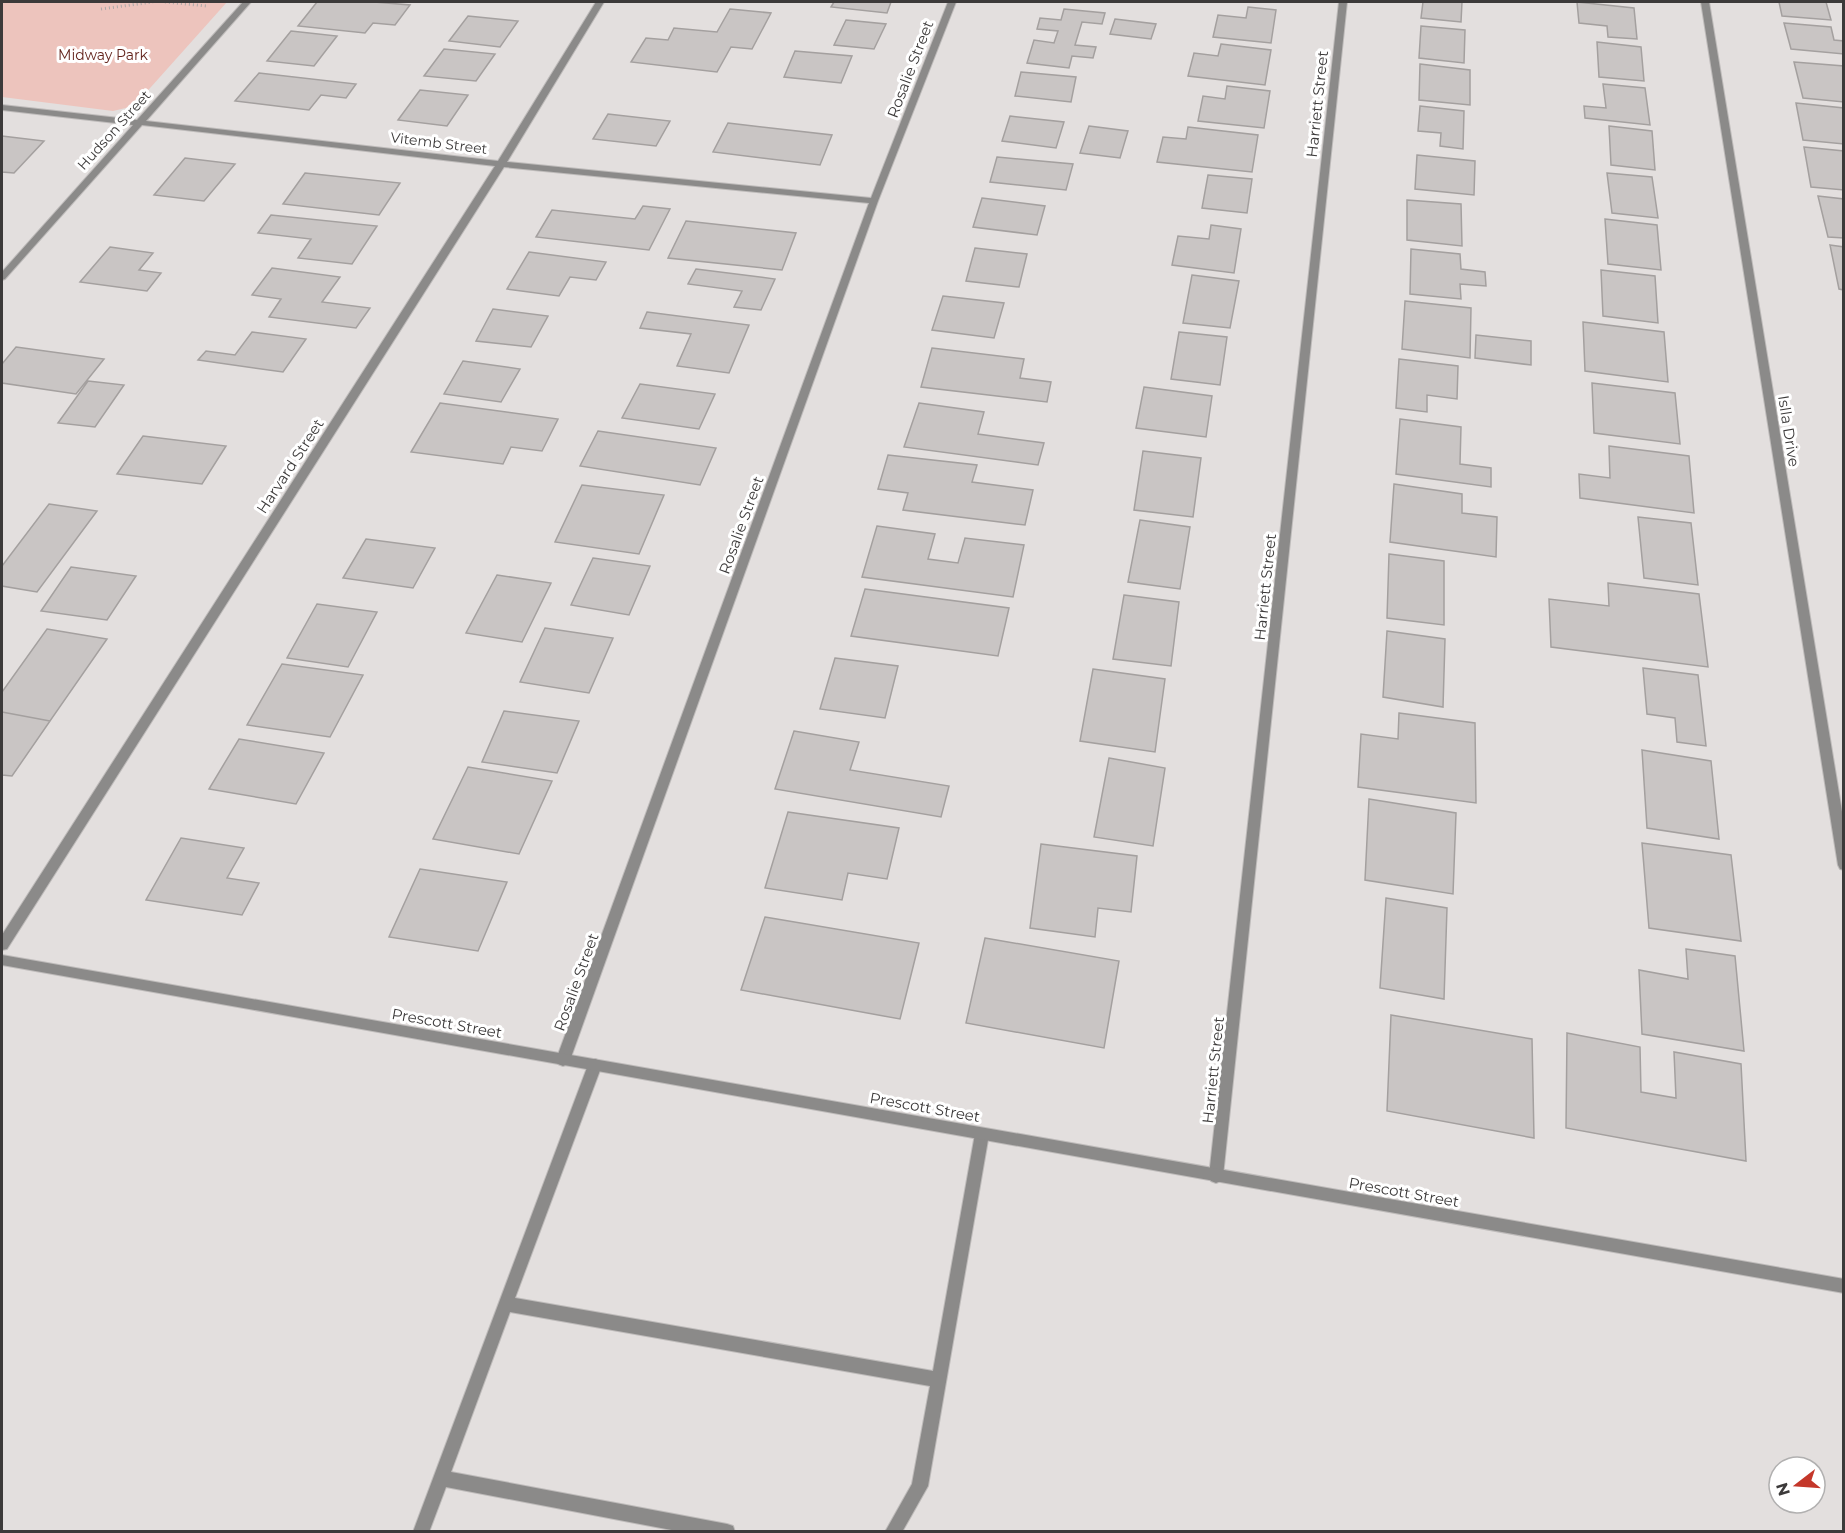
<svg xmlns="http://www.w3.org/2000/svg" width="1845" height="1533" font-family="Montserrat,sans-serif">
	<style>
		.green { fill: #edc4bd }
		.building { fill: #c9c5c4; stroke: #a4a09f; stroke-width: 1.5 }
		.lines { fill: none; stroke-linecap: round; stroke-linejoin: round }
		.service-casing { stroke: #bebbba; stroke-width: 2 }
		.minor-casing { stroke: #bebbba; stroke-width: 2 }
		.tertiary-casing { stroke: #bebbba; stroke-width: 2 }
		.path { stroke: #aca9a8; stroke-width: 3; stroke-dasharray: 1 3; stroke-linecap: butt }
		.service { fill: #8b8a89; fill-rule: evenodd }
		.minor { fill: #8b8a89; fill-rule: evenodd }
		.tertiary { fill: #8b8a89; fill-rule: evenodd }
		.labels { text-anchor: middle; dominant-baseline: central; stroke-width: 6; stroke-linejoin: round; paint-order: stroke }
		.far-park-label { font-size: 14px; fill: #62231b; stroke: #fff }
		.far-street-label { font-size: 14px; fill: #3c3a3a; stroke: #fff }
		.street-label { font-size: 15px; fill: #3c3a3a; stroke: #fff }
	</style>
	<rect width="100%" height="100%" fill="#e3dfde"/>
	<path class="green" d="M2,2H227L134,106L113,111L2,97Z"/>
	<path class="building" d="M317,2H374L410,5L395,25L373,23L365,33L298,26Z
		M834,2H891L887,13L831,7Z
		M1423,2H1462L1461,22L1421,18Z
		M1577,2L1634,8L1637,39L1608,37L1607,26L1579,23Z
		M1779,2H1826L1831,20L1782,16Z
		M1248,7L1276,10L1271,43L1213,37L1218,15L1246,18Z
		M730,9L771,13L752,49L731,47L717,72L631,62L646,38L668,40L674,28L717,32Z
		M1064,9L1105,13L1102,24L1082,22L1075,45L1096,47L1093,58L1072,56L1069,68L1027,63L1034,40L1054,43L1058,31L1037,29L1040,18L1061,20Z
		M468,16L518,21L500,47L449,41Z
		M1115,19L1156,24L1151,39L1110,34Z
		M846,20L886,24L874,49L834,45Z
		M1784,23L1831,27L1834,40L1844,41V54L1791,49Z
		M1421,26L1465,30L1464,63L1419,58Z
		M291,31L337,36L314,66L267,61Z
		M1597,42L1641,47L1644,81L1599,77Z
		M1221,44L1271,50L1265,85L1188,76L1194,53L1218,56Z
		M444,49L495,54L476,81L424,76Z
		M795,51L852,56L841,83L784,77Z
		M1794,62L1844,66V102L1803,98Z
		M1420,64L1470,70V105L1419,100Z
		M1021,72L1076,77L1071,102L1015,96Z
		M259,73L356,84L346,98L321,95L309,110L235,101Z
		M1603,84L1645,88L1650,125L1585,118L1584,106L1606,108Z
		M1227,86L1270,91L1264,128L1198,121L1203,96L1225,99Z
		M420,90L468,95L447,126L398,120Z
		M1796,103L1844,108V144L1803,140Z
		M1420,106L1464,111L1463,149L1440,146L1441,133L1418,131Z
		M608,114L670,121L656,146L593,139Z
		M1010,116L1064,122L1056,148L1002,141Z
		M728,123L832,135L820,165L713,152Z
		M1089,126L1128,131L1120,158L1080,153Z
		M1609,126L1652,131L1655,170L1611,165Z
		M1188,127L1258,135L1252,172L1157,162L1163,137L1186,139Z
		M2,136L44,141L14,173L2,172Z
		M1804,147L1844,151V190L1811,187Z
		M1417,155L1475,161L1474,195L1415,189Z
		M997,157L1073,164L1066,190L990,182Z
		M185,158L235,164L204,201L154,195Z
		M305,173L400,183L379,215L283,204Z
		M1607,173L1652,177L1658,218L1612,213Z
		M1208,175L1252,179L1247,213L1202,208Z
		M1818,196L1844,199V238L1828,237Z
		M982,198L1045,206L1037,235L973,227Z
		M1407,200L1461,204L1462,246L1407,240Z
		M643,206L670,209L649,250L536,237L552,210L635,219Z
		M271,215L377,226L352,264L298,258L311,239L258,233Z
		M1605,219L1657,225L1661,270L1608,264Z
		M686,221L796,233L782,270L668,258Z
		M1211,225L1241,229L1234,273L1172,265L1178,236L1209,239Z
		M1830,245L1844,247V290L1839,289Z
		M110,247L153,253L139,270L161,273L147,291L80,282Z
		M975,248L1027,254L1019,287L966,281Z
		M1411,249L1460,254L1461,269L1485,272L1486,286L1460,284L1461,299L1410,294Z
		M529,252L606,262L596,280L570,277L559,296L507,289Z
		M272,268L340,277L322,302L370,308L356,328L269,317L281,299L252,295Z
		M696,269L775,279L761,310L734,307L742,291L688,284Z
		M1601,270L1655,276L1658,323L1603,316Z
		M1192,275L1239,281L1230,328L1183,323Z
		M943,296L1004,303L994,338L932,330Z
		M1405,301L1471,308L1470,358L1402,349Z
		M493,309L548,316L531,347L476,341Z
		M647,312L749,325L729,373L677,366L691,334L640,328Z
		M1583,322L1664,332L1668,382L1585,371Z
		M252,332L306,339L283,372L198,360L206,351L235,355Z
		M1179,332L1227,337L1220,385L1171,379Z
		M1476,335L1531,341V365L1475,358Z
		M16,347L104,359L76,394L2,383V364Z
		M932,348L1024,359L1020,378L1051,382L1047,402L921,387Z
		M1399,359L1458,366L1457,399L1427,395V412L1396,408Z
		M463,361L520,369L501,402L444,394Z
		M88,381L124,385L95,427L58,423Z
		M1592,383L1675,393L1680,444L1594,433Z
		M640,384L715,394L699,429L622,418Z
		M1144,387L1212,396L1206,437L1136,428Z
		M440,403L558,419L542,451L511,447L503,464L411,452Z
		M919,403L984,412L978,434L1044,443L1038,465L904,447Z
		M1400,419L1461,427L1460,464L1491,468V487L1396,474Z
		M598,431L716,448L700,485L580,466Z
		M143,436L226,446L202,484L117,474Z
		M1609,446L1689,456L1694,513L1580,498L1579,474L1610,478Z
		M1143,451L1201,458L1193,517L1134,510Z
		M888,455L977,465L972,482L1033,490L1025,525L903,510L908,493L878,489Z
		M1394,484L1462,494V513L1497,517L1496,557L1390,542Z
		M582,485L664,495L639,554L555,542Z
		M49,504L97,511L37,592L2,586V566Z
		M1638,517L1691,523L1698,585L1644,578Z
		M1140,520L1190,527L1180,589L1128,582Z
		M877,526L935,534L928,559L958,563L965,538L1024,545L1013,597L862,577Z
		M366,539L435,548L413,588L343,578Z
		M1389,554L1444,561V625L1387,618Z
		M593,558L650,566L629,615L571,605Z
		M71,567L136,576L107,620L41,611Z
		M497,575L551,583L522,642L466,633Z
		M1608,583L1699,594L1708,667L1551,647L1549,599L1609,606Z
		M865,589L1009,608L998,656L851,636Z
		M1124,595L1179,602L1171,666L1113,659Z
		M317,604L377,612L348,667L287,658Z
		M545,628L613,638L589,693L520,682Z
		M47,629L107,639L50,721L2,712V692Z
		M1387,631L1445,639L1443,707L1383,697Z
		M835,658L898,666L885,718L820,709Z
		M282,664L363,675L330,737L247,725Z
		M1643,668L1698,675L1706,746L1677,742L1675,718L1647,714Z
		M1093,669L1165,679L1155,752L1080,741Z
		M504,711L579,721L557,773L482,762Z
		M2,712L50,721L12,776L2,775Z
		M1399,713L1475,723L1476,803L1358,787L1361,734L1398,739Z
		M794,731L859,742L850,770L949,786L941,817L775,789Z
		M239,739L324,753L296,804L209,789Z
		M1642,750L1711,761L1719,839L1647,828Z
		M1109,758L1165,768L1153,846L1094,837Z
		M468,767L552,781L519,854L433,839Z
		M1369,799L1456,813L1453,894L1365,880Z
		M788,812L899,828L887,879L848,873L842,900L765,888Z
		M181,838L244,848L227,878L259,883L242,915L146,900Z
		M1642,843L1731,855L1741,941L1649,928Z
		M1041,844L1137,856L1131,912L1098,908L1095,937L1030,928Z
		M420,869L507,882L478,951L389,937Z
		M1386,898L1447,908L1444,999L1380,988Z
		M765,917L919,943L900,1019L741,990Z
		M985,938L1119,961L1104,1048L966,1023Z
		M1686,949L1735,956L1744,1051L1642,1034L1639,970L1688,979Z
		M1391,1015L1532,1039L1534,1138L1387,1111Z
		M1567,1033L1640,1047L1641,1092L1676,1098L1674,1052L1741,1064L1746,1161L1566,1128Z"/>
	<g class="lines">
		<defs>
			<path id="service" d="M595,1059L600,1061L602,1065L515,1298L933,1371L975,1134L977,1130L982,1128L987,1130L989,1134L928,1486L902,1532H885L912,1484L930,1386L510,1312L451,1472L727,1524L733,1526L735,1532H682L446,1487L429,1532H413L588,1065L590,1061Z"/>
			<path id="minor" d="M243,2H251L146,121L498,161L596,2H604L507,162L871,198L948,2H956L878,201L570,1060L568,1064L563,1066L558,1064L556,1060L869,203L504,167L7,949L2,950V935L495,166L142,125L5,279L2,280V272L133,125L2,110V105L137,120Z
				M1339,2H1347L1223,1176L1221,1181L1216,1183L1211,1181L1209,1176Z
				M1701,2H1709L1844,824V870L1840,869L1838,865Z"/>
			<path id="tertiary" d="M2,955L1844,1279V1293L2,965Z"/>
		</defs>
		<use href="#service" class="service-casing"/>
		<use href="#minor" class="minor-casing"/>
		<use href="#tertiary" class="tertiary-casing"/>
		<path class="path" d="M165,2L207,6
			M101,9L153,2"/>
		<use href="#service" class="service"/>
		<use href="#minor" class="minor"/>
		<use href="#tertiary" class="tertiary"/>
	</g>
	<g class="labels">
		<g class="far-park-label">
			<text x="103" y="55">Midway Park</text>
		</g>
		<g class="far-street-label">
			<text transform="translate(114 130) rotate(-48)">Hudson Street</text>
			<text transform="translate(439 143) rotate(7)">Vitemb Street</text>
		</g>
		<g class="street-label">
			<text transform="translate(910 69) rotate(-69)">Rosalie Street</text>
			<text transform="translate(1317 104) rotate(-84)">Harriett Street</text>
			<text transform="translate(1789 431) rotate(81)">Islla Drive</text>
			<text transform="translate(290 466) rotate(-57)">Harvard Street</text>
			<text transform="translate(741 525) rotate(-70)">Rosalie Street</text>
			<text transform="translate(1265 587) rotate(-84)">Harriett Street</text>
			<text transform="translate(576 982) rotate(-70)">Rosalie Street</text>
			<text transform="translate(447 1023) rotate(10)">Prescott Street</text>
			<text transform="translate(1213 1070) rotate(-84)">Harriett Street</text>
			<text transform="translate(925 1107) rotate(10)">Prescott Street</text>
			<text transform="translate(1404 1192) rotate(10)">Prescott Street</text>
		</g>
	</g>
	<rect width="1845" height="1533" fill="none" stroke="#3c3a3a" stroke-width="6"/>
	<g transform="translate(1797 1485) rotate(253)"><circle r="28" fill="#ffffff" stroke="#b1b0b0" stroke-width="1.5"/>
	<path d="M0-4.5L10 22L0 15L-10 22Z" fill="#c4372a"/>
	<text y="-9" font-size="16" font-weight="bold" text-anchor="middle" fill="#3c3a3a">N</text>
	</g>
</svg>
